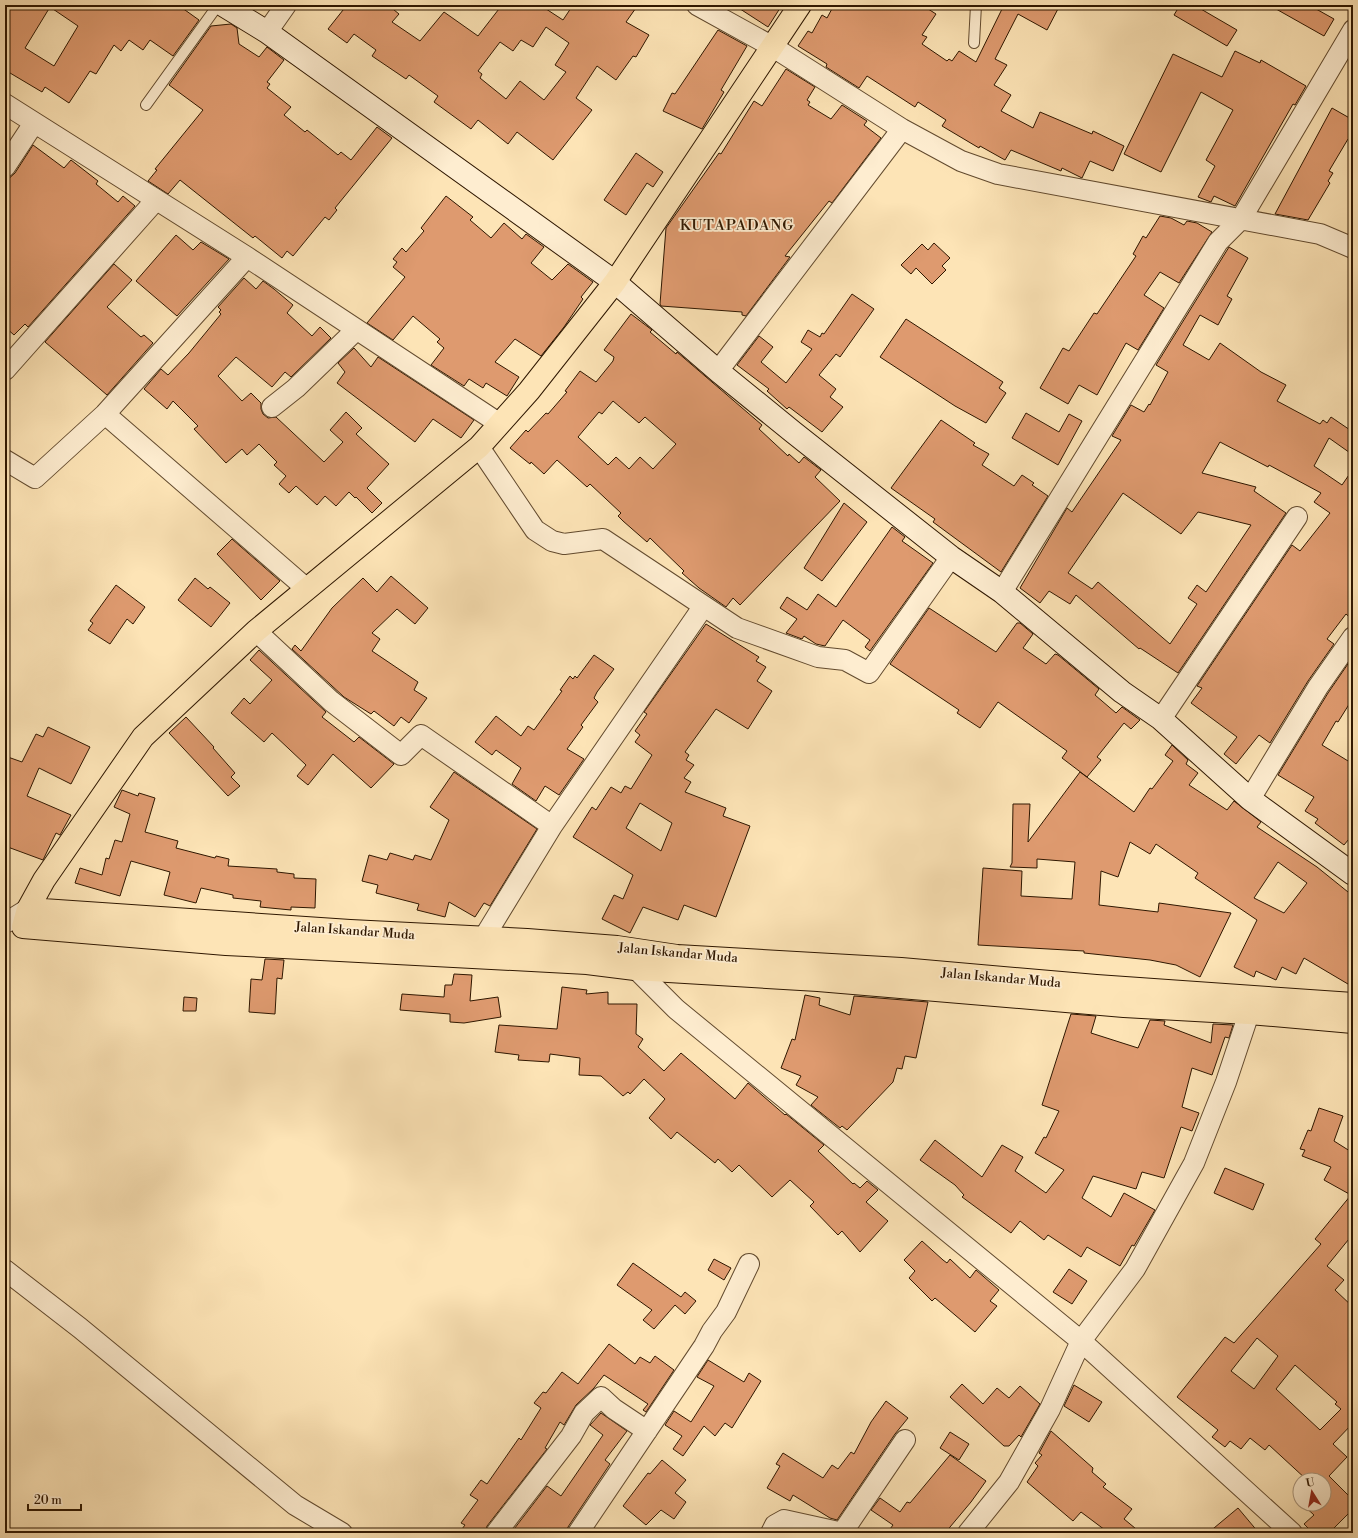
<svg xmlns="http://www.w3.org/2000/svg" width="1358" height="1538" font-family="'Libre Bodoni',serif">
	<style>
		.building { fill: #de9a6f; stroke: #2f1700; fill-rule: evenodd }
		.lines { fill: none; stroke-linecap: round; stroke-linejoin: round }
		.lane-casing { stroke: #624a2e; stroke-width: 12 }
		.street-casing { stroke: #624a2e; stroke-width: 22 }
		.secondary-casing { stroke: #2f1700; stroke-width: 24 }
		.highway-casing { stroke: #2f1700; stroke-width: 24 }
		.lane { stroke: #feedd0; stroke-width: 10 }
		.street { stroke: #feedd0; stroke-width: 20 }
		.secondary { stroke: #feedd0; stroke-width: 22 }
		.highway { stroke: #fde4b6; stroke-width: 22 }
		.labels { text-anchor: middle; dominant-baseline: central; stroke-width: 3.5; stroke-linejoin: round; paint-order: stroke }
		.street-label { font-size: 13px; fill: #2f1700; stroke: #feedd0 }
		.quarter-label { font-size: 15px; letter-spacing: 1px; fill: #2f1700; stroke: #feedd0 }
	</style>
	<rect width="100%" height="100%" fill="#fde4b6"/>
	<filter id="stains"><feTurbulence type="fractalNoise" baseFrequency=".005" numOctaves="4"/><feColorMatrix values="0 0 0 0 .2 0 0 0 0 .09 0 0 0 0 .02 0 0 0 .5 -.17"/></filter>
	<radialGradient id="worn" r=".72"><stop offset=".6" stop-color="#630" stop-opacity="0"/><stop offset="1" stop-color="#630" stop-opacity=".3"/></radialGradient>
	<path class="building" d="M5,5H178L199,20L173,56L150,40L143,50L129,40L121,51L114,45L96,74L90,71L69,103L45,87L42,92L5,70ZM50,7L78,26L54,66L25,48Z
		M347,5H388L399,14L392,22L420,41L444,12L478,36L502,5H540L563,20L573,5H638L626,22L649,35L636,57L633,56L616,80L597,66L576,98L592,110L553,160L517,132L508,144L478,120L471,129L434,102L438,96L409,75L406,79L372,56L376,50L354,34L347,43L328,29ZM546,27L569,43L555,65L566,72L544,100L520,81L506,99L480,78L482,74L478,71L500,42L513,51L521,40L533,47Z
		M734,5H782L768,27Z
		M834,5H922L936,14L922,35L927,37L922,44L947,61L949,59L952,61L959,51L976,62L1003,7L1000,5H1060L1047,30L1018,14L995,59L1007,65L994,85L1011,95L1001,111L1033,128L1040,112L1092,134L1093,131L1124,146L1113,171L1090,161L1082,178L1062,168L1061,171L1011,150L1005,160L980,146L979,148L942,126L946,120L918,102L915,107L867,76L859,88L826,67L827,64L798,46L808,31L812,33L822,15L827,18Z
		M1180,5H1194L1237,30L1227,46L1174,15Z
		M1269,5H1309L1334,19L1324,36Z
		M231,24L237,28L239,44L259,57L267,47L284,60L267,82L270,84L267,88L291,107L284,115L305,132L307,130L338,155L341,152L351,160L377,127L392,138L335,208L337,210L329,220L325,217L293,256L287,251L282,258L255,236L253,238L180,180L168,194L148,181L157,170L155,169L203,110L169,85L211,26Z
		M718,30L747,46L721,90L724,92L702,129L663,111L672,93L675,94Z
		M1235,51L1260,63L1261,60L1306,86L1295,105L1293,104L1235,206L1214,196L1211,202L1198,197L1215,166L1206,160L1233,110L1201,92L1161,172L1124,154L1173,54L1222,77Z
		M786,69L815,87L807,100L810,102L808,105L831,119L842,105L867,121L864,125L881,138L832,203L829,201L785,256L790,257L746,316L742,315V312L661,306L660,304L666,228L719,153L721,154L754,101L762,106Z
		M1332,108L1353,120V142L1348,139L1329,171L1333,173L1328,181L1330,183L1308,220L1275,214Z
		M33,145L64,168L71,160L98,181L96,184L118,202L123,196L135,206L28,327L25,324L14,335L5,327V182L15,173Z
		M636,153L663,172L653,187L647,183L626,215L604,200Z
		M446,196L473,217L470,220L491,238L504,223L522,239L526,234L544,247L531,263L552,280L568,264L593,282L581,297L583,299L564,327L541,356L515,339L495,362L519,377L507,396L486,383L483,388L469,379L464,386L431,365L444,348L437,342L440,339L413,316L393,340L367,323L405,277L393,267L397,262L393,259L402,248L406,252L424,231L421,228Z
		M1160,216L1171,218L1184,225L1187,221L1197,223L1212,232L1179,283L1160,272L1144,295L1164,308L1138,350L1126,343L1097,395L1079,385L1068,404L1040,388L1063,348L1069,351L1094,313L1097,314L1136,256L1133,254L1143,236L1146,238Z
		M176,235L193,250L201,242L229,259L177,316L136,281Z
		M934,243L950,258L942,266L946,270L932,284L916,268L911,274L901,265L922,244L928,250Z
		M1229,247L1248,258L1227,296L1232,299L1218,325L1200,315L1183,345L1209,360L1220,343L1261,372L1286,385L1277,401L1320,424L1323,420L1327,423L1331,417L1353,432V455L1329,438L1314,466L1342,485L1353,469V620L1346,614L1327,639L1334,644L1308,681L1270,743L1259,735L1236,764L1224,754L1237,737L1191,703L1202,688L1197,686L1292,545L1300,551L1330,513L1314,502L1321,493L1269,465L1268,467L1220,442L1202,473L1256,487L1254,491L1286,513L1178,673L1140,648L1139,649L1076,595L1070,604L1049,591L1040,603L1020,588L1067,508L1072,512L1121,440L1112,436L1131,405L1144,412L1149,404L1150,405L1168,372L1156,365ZM1123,493L1181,534L1198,512L1251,525L1206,592L1197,585L1188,598L1197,604L1170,644L1098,582L1092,589L1068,573Z
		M114,264L132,280L107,307L141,337L144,335L153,343L107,395L45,342Z
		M244,278L256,289L263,281L274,289L293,305L287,313L312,336L320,327L331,338L291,377L285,372L272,387L236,357L218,376L242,401L251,393L261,403V409L263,414L268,418L276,417L324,462L343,442L330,430L346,412L362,428L356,434L389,464L367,488L382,503L372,513L356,497L355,498L349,492L336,506L325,496L317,505L296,486L289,493L279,484L286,476L274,465L277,462L259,444L247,455L242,449L226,463L194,429L198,426L173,401L167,409L144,389L161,369L168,375L189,353L221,314L219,312L221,310L218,307Z
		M852,294L874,309L840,357L836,354L819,375L836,389L830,397L843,407L822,432L789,407L787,409L767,391L769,389L737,365L759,336L773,347L761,362L786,383L812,349L801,342L808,330L820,337L822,333L824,334Z
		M631,314L652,330L650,332L676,354L677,352L762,425L759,429L788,456L789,454L799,463L804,457L821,470L815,477L840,501L740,605L733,598L726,607L699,588L682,573L684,571L650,538L647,542L623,521L618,516L621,513L590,484L587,487L557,460L544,474L531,462L530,464L510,448L526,430L528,432L546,413L548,414L567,392L565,391L580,371L596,382L613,361L614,357L604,350ZM613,401L639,423L645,417L676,444L653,469L640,457L629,469L616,457L608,465L578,437L599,412L602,414Z
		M906,319L1003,382L999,388L1006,393L986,423L955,406L880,357Z
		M354,348L371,367L378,357L474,420L461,438L433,419L415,442L337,383L345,372L338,363Z
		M1026,413L1059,432L1069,414L1082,421L1058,465L1012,438Z
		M941,420L975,443L973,445L989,454L982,465L1014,486L1022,475L1034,483L1032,485L1048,496L1001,572L933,522L935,519L891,488Z
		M844,503L867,522L822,581L804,568Z
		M892,527L905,537L902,541L933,563L870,651L865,647L870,640L843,620L825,646L816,644L804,636L802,639L786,633L797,619L780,608L787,597L807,610L818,594L836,607Z
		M232,539L280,581L261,600L217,554Z
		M391,576L428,608L415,624L397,609L372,633L380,639L372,651L418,682L414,690L427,698L409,723L401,717L394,726L374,711L371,714L344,697L292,649L295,645L301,651L332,608L363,578L377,592Z
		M195,578L208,589L210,587L230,603L211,627L178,600Z
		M116,585L145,607L133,624L127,619L110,644L88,630L93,623L90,621Z
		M929,608L996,652L1017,623H1020L1033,634L1023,648L1046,664L1055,654L1058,655L1099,689L1095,695L1116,713L1122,707L1140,720L1131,729L1124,723L1097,757L1101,760L1087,777L1062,758L1067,751L998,702L980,728L957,713L959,710L890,664Z
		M706,624L759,657L756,661L766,667L757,681L772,691L748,729L716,709L685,752L689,755L686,760L694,765L684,778L691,782L685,792L726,808L723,816L750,826L716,917L684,905L678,920L643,907L630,933L602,919L614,895L623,899L633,875L573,837L592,807L596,810L611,787L621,793L625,786L631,789L652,755L635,742L640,735L635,731L647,714L644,712ZM640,803L672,823L661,851L626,828Z
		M259,650L326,712L322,717L354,742L359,737L394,764L371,788L333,754L308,785L297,776L306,765L272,733L264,742L231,713L244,698L250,704L272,680L250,660Z
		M594,655L614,669L597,692L594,698L598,702L581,725L583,727L567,749L584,759L559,795L545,786L536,801L512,784L521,768L496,750L492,755L475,742L496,716L521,736L528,726L534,730L562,691L560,690L570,676L573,679L575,676L577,678Z
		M1352,658L1353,698L1338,722L1336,721L1322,745L1353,764V834L1344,845L1315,823L1318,819L1305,811L1314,797L1278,775L1328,693Z
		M186,717L214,747L213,748L235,773L231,777L240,786L228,796L169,733Z
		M48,727L90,747L71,784L39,768L27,796L71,815L60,835L56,833L43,860L5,846V756L22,762L36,734L43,737Z
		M1172,745L1188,760L1186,764L1198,773L1189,785L1227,810L1234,801L1261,822L1257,827L1317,867L1353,896V987L1304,958L1296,974L1282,967L1276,980L1256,971L1254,977L1234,967L1257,920L1195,878L1198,873L1156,844L1150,854L1130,842L1118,877L1101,871L1099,905L1158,912L1159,903L1231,913L1200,977L1176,965L1150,960L1084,953V951L978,945L983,868L1022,871L1021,896L1072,899L1075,862L1037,859V868L1010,867L1012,863L1013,804H1030L1028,842L1080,772L1134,812L1150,788L1152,789L1173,761L1165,755ZM1278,862L1307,883L1284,913L1254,898Z
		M454,772L537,829L490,906L484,903L475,917L449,902L445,917L417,910L419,904L376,893L378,885L362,881L369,855L387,860L390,853L413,860L415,855L431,860L449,820L430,807Z
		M122,790L138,796L139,793L155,798L145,832L178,841L176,848L215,858L216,856L229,859L228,866L277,869V872L294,874V878L316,879L315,908L291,907V910L260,907L261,901L233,898V895L201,888L196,903L164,895L170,872L131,861L120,896L75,883L80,868L102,875L106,858L109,859L115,840L122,842L130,814L114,807Z
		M265,959L284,960L282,979L277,978L275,1014L249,1012L251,979L262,980Z
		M454,974L472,975L470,1001L498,997L501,1017L464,1023L450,1022V1014L400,1010L402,994L444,997L445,985H452Z
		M562,987L587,990L586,994L608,992V1004H637L636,1034L643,1039L638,1047L664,1071L681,1053L735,1099L748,1083L785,1115L786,1114L824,1145L818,1151L853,1184L854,1183L860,1188L867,1181L878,1190L866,1202L888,1221L860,1252L842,1231L838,1235L810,1206L814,1202L790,1180L772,1197L739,1165L732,1172L718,1159L715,1163L677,1132L671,1139L649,1118L665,1099L644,1079L630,1094L628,1092L623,1096L601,1076L579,1075L580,1058L550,1054L549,1062L518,1060L519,1055L495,1052L499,1025L557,1029Z
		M805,995L820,998L819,1005L850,1015L854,996L928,1002L916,1058L905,1056L902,1069L897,1068L893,1082L847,1130L842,1126L840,1128L811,1105L818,1097L796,1085L801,1076L781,1068L792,1039L795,1040Z
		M184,997L197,998L196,1011H183Z
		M1071,1014L1096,1016L1091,1033L1138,1048L1150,1020L1165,1021L1164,1025L1211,1043L1213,1024L1233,1025L1229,1038L1225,1037L1212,1075L1192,1068L1182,1107L1199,1113L1192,1131L1181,1127L1164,1178L1142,1172L1136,1189L1093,1176L1082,1198L1111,1217L1124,1193L1155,1210L1134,1246L1132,1245L1120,1266L1087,1247L1081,1257L1048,1235L1044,1240L1020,1221L1011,1233L962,1197L964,1195L955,1185L920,1160L935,1140L982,1177L1002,1145L1023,1157L1015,1171L1046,1193L1064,1170L1035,1153L1044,1137L1046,1138L1059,1111L1042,1105Z
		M1319,1108L1343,1116L1334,1141L1353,1153V1234L1327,1266L1344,1280L1335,1290L1353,1307V1423L1333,1444L1347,1457L1329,1476L1353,1500V1509L1329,1533H1313L1304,1524L1314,1515L1302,1504H1324V1480H1307L1269,1445L1265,1450L1250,1438L1241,1449L1230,1441L1225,1447L1212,1437L1218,1430L1177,1397L1225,1337L1234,1343L1321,1244L1315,1239L1351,1195L1324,1180L1331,1167L1302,1156L1305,1150L1300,1149L1308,1130L1311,1131ZM1257,1338L1278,1356L1254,1389L1231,1371ZM1295,1365L1337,1402L1335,1404L1341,1409L1320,1430L1276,1389Z
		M1225,1168L1264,1184L1253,1210L1214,1193Z
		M922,1241L943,1260L947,1263L950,1259L970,1278L976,1270L999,1290L990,1301L997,1306L975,1332L935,1298L932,1301L909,1278L915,1271L904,1260Z
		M714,1259L731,1268L724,1280L708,1270Z
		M633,1263L681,1297L685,1292L696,1301L685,1314L675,1305L654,1329L643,1320L652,1310L617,1285Z
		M1069,1269L1087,1281L1072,1304L1053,1292Z
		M609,1344L635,1364L640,1357L650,1363L655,1356L674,1370L646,1412L643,1410L648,1404L604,1375L594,1388L576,1405L564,1425L560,1422L545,1448L547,1449L487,1526L485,1533H459L465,1525L461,1523L478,1500L470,1495L481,1480L487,1484L519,1438L521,1440L541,1408L534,1403L543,1392L546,1393L562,1372L578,1384Z
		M708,1360L744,1382L749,1373L761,1381L732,1428L725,1423L715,1436L704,1426L683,1456L673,1449L682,1436L665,1425L674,1411L691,1422L714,1386L697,1377Z
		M962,1384L983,1404L997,1388L1009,1398L1020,1386L1040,1404L1021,1437L1019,1435L1009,1446H1004L950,1397Z
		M1074,1385L1102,1402L1089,1422L1064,1406Z
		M886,1401L908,1418L895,1434L837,1520L830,1518L793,1495L790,1501L767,1488L780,1466L776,1464L783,1453L823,1478L832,1465L838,1469L851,1452L854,1454L871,1422Z
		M601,1413L627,1431L605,1460L610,1464L568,1527L567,1533H511L547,1486L561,1496L603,1435L590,1425Z
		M1051,1431L1093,1468L1092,1472L1106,1484L1103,1487L1132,1509L1124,1519L1141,1533H1109L1081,1512L1073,1521L1027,1482L1038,1466L1035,1463L1042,1455L1039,1453Z
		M950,1432L969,1444L959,1460L940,1448Z
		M950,1455L986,1481L971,1502L945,1533H887L893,1525L871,1510L880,1498L900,1512L907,1502L910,1503Z
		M662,1460L686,1480L675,1493L686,1502L674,1519L661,1510L646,1525L623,1506L648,1473L650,1474Z
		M1238,1508L1259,1533H1208Z"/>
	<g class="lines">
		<defs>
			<path id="lane" d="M974,43L976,5
				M146,105L218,5"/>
			<path id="street" d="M697,5L773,47L902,129L961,161L998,174L1320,234L1353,248
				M267,32L286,5
				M5,104L247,257L500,424
				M5,167L34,123
				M5,370L155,201
				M718,371L902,129
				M272,407L296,388L356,330
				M105,414L307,589
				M479,447L535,530L552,541L564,544L603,539L737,628L818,657L845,660L869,673L951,557
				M5,460L35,478L105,414L247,257
				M1002,592L1218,242L1241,219L1353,30
				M256,631L331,701L401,755L421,735L552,826
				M1161,719L1297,517
				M1250,799L1318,687L1353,637
				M7,922L28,909
				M483,939L552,826L703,607
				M628,961L676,1009L1081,1341L1292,1533
				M5,1270L80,1328L295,1505L342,1533
				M496,1533L571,1436L584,1413L601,1397L614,1409L647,1431
				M578,1533L704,1346L712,1331L726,1312L749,1264
				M771,1533L775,1525L784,1520L843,1533
				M842,1533L905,1440
				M968,1533L1009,1482L1050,1409L1081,1341L1135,1269L1194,1163L1226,1082L1249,1013"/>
			<path id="secondary" d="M223,5L267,32L615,282L718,371L793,432L951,557L1002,592L1122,692L1161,719L1250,799L1353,874"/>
			<path id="highway" d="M800,5L615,282L529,391L479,447L256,631L143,737L44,880L28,909L23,927L226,944L587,963L635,969L818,980L1124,1006L1249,1013L1353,1022
				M28,909L350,931L527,940L617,947L677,956L901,969L1096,986L1353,1004"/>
		</defs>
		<use href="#lane" class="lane-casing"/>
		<use href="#street" class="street-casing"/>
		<use href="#secondary" class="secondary-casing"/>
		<use href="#highway" class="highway-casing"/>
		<use href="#lane" class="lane"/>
		<use href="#street" class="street"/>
		<use href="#secondary" class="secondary"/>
		<use href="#highway" class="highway"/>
	</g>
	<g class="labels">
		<g class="street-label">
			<text transform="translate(355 931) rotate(4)">Jalan Iskandar Muda</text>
			<text transform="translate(678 953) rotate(5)">Jalan Iskandar Muda</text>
			<text transform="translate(1001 978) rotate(5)">Jalan Iskandar Muda</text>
		</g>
		<g class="quarter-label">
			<text x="737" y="225">KUTAPADANG</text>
		</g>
	</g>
	<rect width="1358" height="1538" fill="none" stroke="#fde4b6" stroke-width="20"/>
	<rect x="6" y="6" width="1346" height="1526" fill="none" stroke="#2f1700" stroke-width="2"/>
	<rect x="10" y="10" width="1338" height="1518" fill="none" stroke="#2f1700"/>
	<g transform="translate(1312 1492) rotate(349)"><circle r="19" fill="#feedd0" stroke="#ab977d"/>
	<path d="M0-3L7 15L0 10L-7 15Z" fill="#8f2418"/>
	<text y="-6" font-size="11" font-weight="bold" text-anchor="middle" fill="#2f1700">U</text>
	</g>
	<path d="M28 1504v6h53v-6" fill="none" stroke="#2f1700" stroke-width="2"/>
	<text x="34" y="1504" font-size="12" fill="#2f1700" stroke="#feedd0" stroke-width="3" paint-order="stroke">20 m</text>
	<rect width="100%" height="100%" filter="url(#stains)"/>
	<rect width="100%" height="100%" fill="url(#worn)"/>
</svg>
